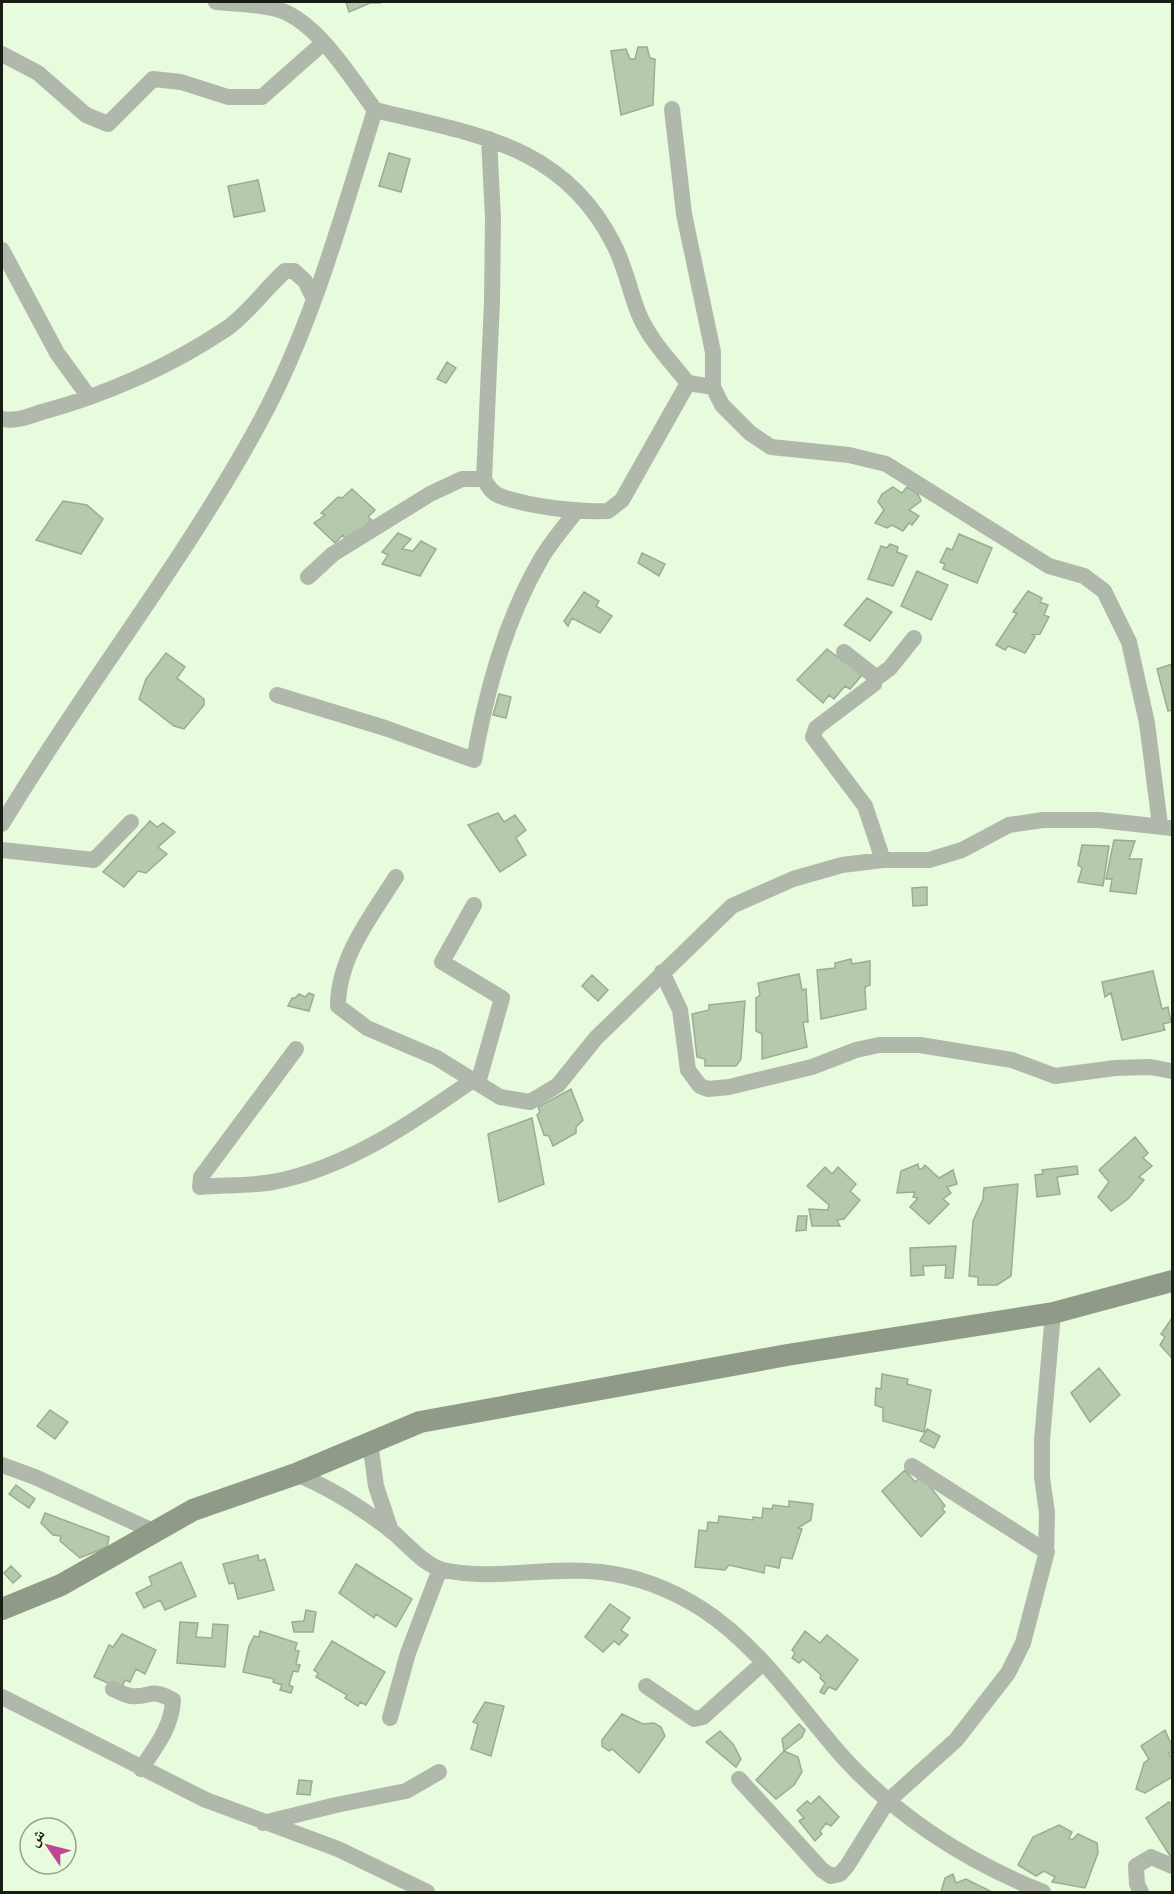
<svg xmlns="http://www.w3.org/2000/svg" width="1174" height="1894" font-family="Spectral,'Noto Naskh Arabic',serif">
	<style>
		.building { fill: #b7c9ac; stroke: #9bad91; stroke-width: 1.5 }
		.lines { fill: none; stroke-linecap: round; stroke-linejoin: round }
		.street { stroke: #b0b8ab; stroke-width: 16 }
		.secondary { stroke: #8f9b88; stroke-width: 22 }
	</style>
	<rect width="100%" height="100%" fill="#e8fbdd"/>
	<path class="building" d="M346,2H380V3H370L349,12Z
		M638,47H647L650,58L655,59L653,105L621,115L611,51L626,49L630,59H635Z
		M389,153L410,159L401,192L379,186Z
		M258,180L265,211L234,217L228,186Z
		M447,362L456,368L446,383L437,379Z
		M893,487L902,493L907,487L918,494L921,501L909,510L919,516L912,525L909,523L903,531L892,525L887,528L875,523L884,510L878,502L882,494Z
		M352,489L375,510L368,517L372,520L347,542L343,535L335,543L314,523L325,515L321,513L338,497L342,498Z
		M63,501L87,505L103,519L81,554L36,540Z
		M398,533L411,539L402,549L413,551L421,541L436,549L420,576L382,564L388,555L382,552Z
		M959,534L992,548L977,583L943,569L945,564L940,562L947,548L952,550Z
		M890,544L898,547L897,552L907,556L893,586L868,579L881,546L887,548Z
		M642,553L665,564L659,576L638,563Z
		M917,571L948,585L931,620L901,606Z
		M1028,591L1042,598L1040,602L1048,605L1044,615L1049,617L1040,634L1032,635L1035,637L1025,653L1008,646L1005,650L996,645L1017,613L1013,612Z
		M584,592L599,601L596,606L612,616L600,633L572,618L568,626L564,621Z
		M867,598L892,612L870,641L844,625Z
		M827,649L862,675L850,689L845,686L834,699L829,695L823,703L797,680Z
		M166,653L185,667L177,678L204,699V705L184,729L174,726L139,699L146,679Z
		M1172,664V710L1168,711L1157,669Z
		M499,694L511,697L506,718L493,715Z
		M498,813L504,822L515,815L526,830L516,838L526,855L500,872L468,825Z
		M150,821L157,827L163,823L175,832L158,847L167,854L146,873L138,871L124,887L103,872Z
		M1114,840L1135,841L1129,859H1142L1136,894L1110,891L1112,879H1106Z
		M1082,845L1109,846L1103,886L1078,882L1082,868L1078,865Z
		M927,887V905L913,906L912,888Z
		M851,959L852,964L870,961V985L865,987L866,1009L821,1019L817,970L835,968V963Z
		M1153,971L1162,1009L1168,1007L1171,1022L1163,1024L1165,1030L1122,1040L1111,993L1105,997L1102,982Z
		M799,974L802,990L806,989L808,1022H803L807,1047L762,1059V1034L756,1031V998L760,995L758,983Z
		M592,975L608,990L598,1001L582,986Z
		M309,993L314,995L309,1011L288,1006L292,998H295L299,994L305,997Z
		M745,1001L741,1059L736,1066H705V1059L697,1057L692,1014L709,1010V1005Z
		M571,1089L583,1120L576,1127V1133L553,1146L549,1136L544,1135L537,1115L540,1112L538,1107Z
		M532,1118L544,1184L499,1202L488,1134Z
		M1135,1137L1148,1153L1143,1158L1152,1166L1139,1177L1144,1180L1128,1199L1111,1211L1098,1197L1109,1182L1099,1170Z
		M918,1164L919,1169H922L925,1165L939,1178L953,1170L957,1184L947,1187L951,1193L943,1199L949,1204L929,1224L910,1207L918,1198L913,1197L915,1192L897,1193L901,1171Z
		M1077,1166L1078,1174L1057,1177L1060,1194L1037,1197L1035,1175L1043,1174L1042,1170Z
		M825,1167L832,1174L838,1167L856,1184L850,1191L860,1200L844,1219L837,1220L840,1226H812L809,1209L828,1210L829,1205L807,1186Z
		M1018,1184L1011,1276L997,1285H978V1277L969,1276L973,1221L983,1199L984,1188Z
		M798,1216H807L806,1230L796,1231Z
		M956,1246L953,1278H945L946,1265L923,1266L924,1275L911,1276L910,1248Z
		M1172,1318V1358L1160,1345L1165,1337L1161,1334Z
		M1099,1368L1120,1395L1090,1422L1071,1393Z
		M882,1374L908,1379L907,1384L931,1390L924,1432L883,1421V1408L875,1405L876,1388L881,1389Z
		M50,1410L68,1422L55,1439L37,1426Z
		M927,1429L940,1436L934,1448L920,1441Z
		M905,1470L915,1482L922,1476L945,1506L942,1509L945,1512L921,1537L882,1491Z
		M16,1485L35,1499L29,1508L9,1494Z
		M789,1501L813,1504L811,1520L798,1528L802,1529L792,1559L781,1557L779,1568L765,1565L764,1573L729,1565L725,1570L695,1567L699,1530L707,1531L708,1522L718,1523L719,1516L753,1520V1517L762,1518L763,1508L772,1509L773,1505L789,1507Z
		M45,1513L109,1537L107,1547L80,1558L60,1541L61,1536L53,1535L41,1523Z
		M258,1555L259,1561L265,1559L274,1590L238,1599L234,1583L229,1584L223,1564Z
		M181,1562L196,1596L165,1610L160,1600L144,1608L136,1593L152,1585L149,1577Z
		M356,1564L412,1599L396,1627L376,1614L374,1618L339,1593Z
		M11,1566L21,1576L13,1583L4,1573Z
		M610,1604L630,1618L621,1630L628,1635L619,1645L614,1641L603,1652L585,1637Z
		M306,1610L316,1612L313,1632H294L292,1622L304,1621Z
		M180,1622L198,1623L196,1637L212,1638L213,1624L228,1625L225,1667L177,1663Z
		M260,1631L297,1643L295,1650L299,1651L296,1664L300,1665L298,1672L293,1671L289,1685L293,1687L291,1693L280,1690L282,1685L273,1682L274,1679L243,1672L249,1646L254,1636L259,1637Z
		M805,1631L820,1643L827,1635L858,1660L836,1690L829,1687L824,1694L820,1692L825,1683L820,1678L821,1675L803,1659L799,1663L792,1658L795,1653L792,1650Z
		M122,1634L156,1650L145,1674L136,1669L130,1682L125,1680L121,1689L94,1677L109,1645L113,1647Z
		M332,1641L385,1672L366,1705L360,1702L358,1706L345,1698L347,1695L316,1677L318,1673L314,1670Z
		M485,1702L504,1706L491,1756L471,1749L478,1724L473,1722Z
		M622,1714L643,1724L654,1723L661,1727L665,1736L639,1773L612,1749L609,1751L602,1746V1740Z
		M799,1724L805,1730L802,1737L784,1751L782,1739Z
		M1165,1730L1172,1746V1751L1169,1753L1172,1760V1777L1145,1793L1136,1789L1144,1763L1149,1759L1141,1746Z
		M720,1731L733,1744L741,1759L736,1767L706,1742Z
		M784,1751L798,1757L802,1772L794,1785L776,1799L756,1780Z
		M299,1780L312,1781L310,1795L297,1794Z
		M819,1796L839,1817L831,1826L826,1823L820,1831L822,1834L815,1841L799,1821L804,1818L797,1810L807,1801L811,1804Z
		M1169,1802L1172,1804V1859L1146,1818Z
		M1059,1825L1072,1832L1069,1838L1072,1840L1078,1834L1097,1843L1098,1853L1085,1888L1052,1882L1055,1877L1044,1871L1036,1876L1018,1865L1033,1837Z
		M953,1874L956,1883L966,1879L992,1892H941L945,1878Z"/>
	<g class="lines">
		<path class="street" d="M216,2C236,4 261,4 280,10C319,24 351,78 375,110C472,134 562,143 613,243C625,265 629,289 638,312C648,338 670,361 688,383L713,387
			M2,54L38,73L86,115L108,124L153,79L181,82L228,97H262L323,43
			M672,109L684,214L713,352V387L722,405L750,433L771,447L849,455L886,464L1049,566L1084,576L1104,591L1129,642L1147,723L1160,825
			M489,139L493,218L492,302L484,479C488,487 492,493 500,496C530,507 576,512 608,511L622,500L688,383
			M2,250L57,353L89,397
			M2,419C15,422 29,416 42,412C105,395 171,366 226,329C249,313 264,290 285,271H294L305,281L314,299
			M308,577L333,554L430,494L462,479H484
			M844,652L873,675L874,684L816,728L813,737L865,806L883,860
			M875,679L890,668L914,638
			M277,695L385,728L474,760C487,689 505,621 541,559C551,542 565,526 577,510
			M2,824C84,687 185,561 261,420C313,324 342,215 375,110
			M2,850L94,860L131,822
			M396,877C371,916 338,958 338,1006L367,1028L437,1058L500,1097L530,1102L558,1085L596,1038L732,906L793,879L842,865L883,860H929L962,850L1009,825L1043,820H1099L1172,828
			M474,905L442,962L502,998L478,1083
			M662,972L680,1010L688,1070L700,1086L708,1089L729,1087L812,1067L856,1050L879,1045H920L1012,1060L1055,1076L1115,1068L1150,1067L1172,1071
			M296,1049L201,1177L200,1187C224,1185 250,1186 273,1182C347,1168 413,1122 473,1080
			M370,1442L376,1486L391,1531
			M2,1465L35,1477L153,1531
			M912,1466L1047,1552
			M296,1474C331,1488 359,1506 389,1529C405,1541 423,1565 443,1570C496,1581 548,1566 601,1572C636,1576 672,1590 702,1609C759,1646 798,1706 842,1756C898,1818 966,1861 1043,1892
			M646,1686L694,1719L703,1717L763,1663
			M113,1689C118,1691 125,1695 131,1696C151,1698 149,1687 173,1700C172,1727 155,1748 141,1769
			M2,1697L206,1800L338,1849L427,1892
			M390,1718L408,1653L440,1569
			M739,1779L822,1870L831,1876L840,1874L847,1866L887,1802L956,1740L1008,1673L1023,1643L1046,1555L1047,1513L1042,1477V1440L1053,1313
			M263,1823L336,1805L406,1791L439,1772
			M1141,1892L1137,1884L1136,1866L1151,1857L1172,1866"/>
		<path class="secondary" d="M2,1609L61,1585L193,1510L296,1474L420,1422L787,1355L1053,1313L1172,1281"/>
	</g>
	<rect width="1174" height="1894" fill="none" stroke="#171d13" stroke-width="6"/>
	<g transform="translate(48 1846) rotate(305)"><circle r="28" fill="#e8fbdd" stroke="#94a28c" stroke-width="1.5"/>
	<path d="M0-4.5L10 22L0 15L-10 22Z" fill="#c04595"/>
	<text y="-9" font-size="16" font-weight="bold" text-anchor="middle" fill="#171d13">ش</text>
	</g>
</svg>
